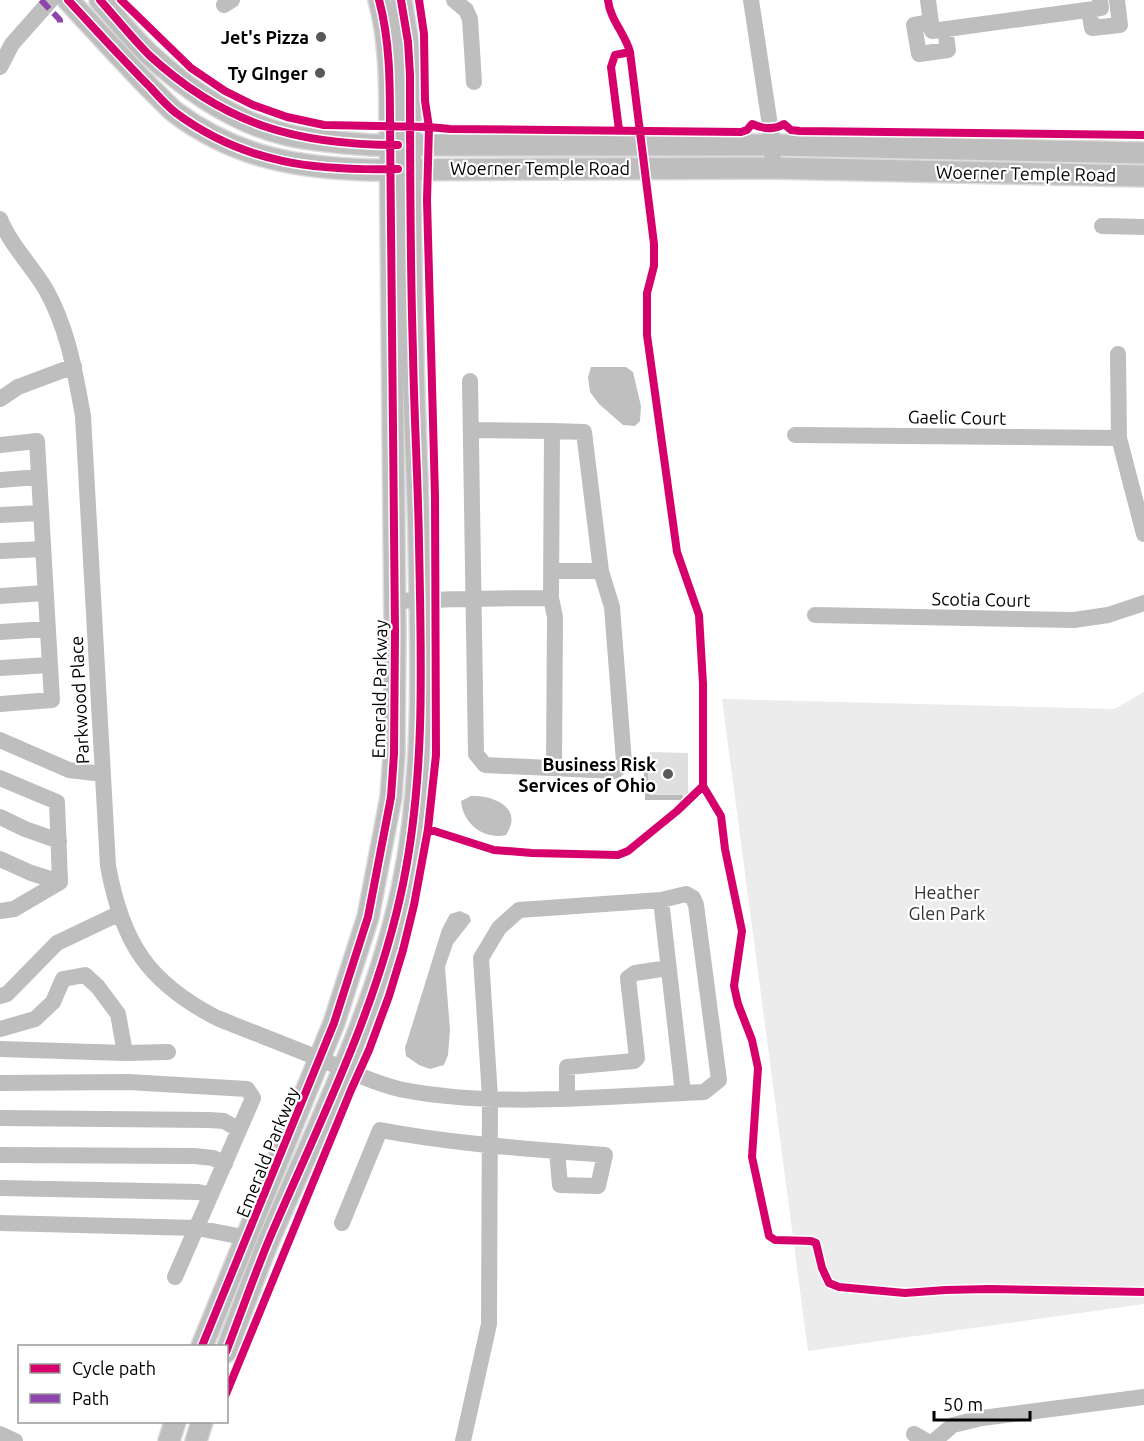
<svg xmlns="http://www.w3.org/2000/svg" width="1144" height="1441" font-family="Ubuntu,sans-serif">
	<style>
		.green { fill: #ececec }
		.water { fill: #bfbfbf }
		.building { fill: #dfdfdf; filter: url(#shadow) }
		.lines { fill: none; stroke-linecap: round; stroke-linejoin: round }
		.major-casing { stroke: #dbdbdb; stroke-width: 24 }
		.minor { stroke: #bebebe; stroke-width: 16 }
		.major { stroke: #bebebe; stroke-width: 21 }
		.quiet { stroke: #8e44ad; stroke-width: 6; stroke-dasharray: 12 6; stroke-linecap: butt }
		.cycleway-casing { stroke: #fff; stroke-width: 11 }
		.cycleway { stroke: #d6006c; stroke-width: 8 }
		.poi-dot { fill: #595959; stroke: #fff; stroke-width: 2 }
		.labels { text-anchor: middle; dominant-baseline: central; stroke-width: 4.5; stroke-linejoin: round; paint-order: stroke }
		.poi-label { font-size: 18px; font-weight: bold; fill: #000; stroke: #fff; text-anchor: end }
		.street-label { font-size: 18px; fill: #000; stroke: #fff }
		.park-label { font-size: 18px; fill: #333; stroke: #fff }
	</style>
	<defs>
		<filter id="shadow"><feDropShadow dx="-5" dy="5" stdDeviation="0" flood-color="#0004"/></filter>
	</defs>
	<rect width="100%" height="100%" fill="#fff"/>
	<path class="green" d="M1144,692V1304L808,1351L722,699L1114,709Z"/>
	<path class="water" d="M591,367H626L633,372L641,406L640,421L635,426L623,425L599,404L590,392L588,377Z
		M471,796C494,795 524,808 506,835C484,840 463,824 461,801Z
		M460,911L469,915L471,921L453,944L445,967L450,1030L448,1055L444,1065L430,1069L419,1065L406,1056L405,1048L442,929L450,914Z"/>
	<path class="building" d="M650,752L688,753V795H650V781H648Z"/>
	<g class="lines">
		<defs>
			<path id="major" d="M68,0C95,29 122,59 150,88C159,96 167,106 176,113C237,158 298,168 372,170L772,168L1144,176
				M100,0C116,18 132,38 150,55C188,90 236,123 288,135C315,141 344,143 371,145H773L1144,153
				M202,1346L334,1023L368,917L391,797L394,754L395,631L390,126C390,84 390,40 379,0
				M226,1352C241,1313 255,1273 271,1235C320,1121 378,1007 403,884C426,772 421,656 419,543C418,479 414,415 413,352C410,259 410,167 410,75L408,42L401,0
				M169,1441L175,1422
				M196,1441L202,1422"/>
		</defs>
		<use href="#major" class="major-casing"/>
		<path class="minor" d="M454,0L466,10L470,19L474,82
			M751,0L773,145L772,168
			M928,0L932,31L1101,8L1100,0
			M224,5L232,0
			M1089,10L1092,28L1120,25L1117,0
			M931,22L914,25L919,54L948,50L945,29
			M0,67L12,44L51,0
			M0,219C10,244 31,265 45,288C68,328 75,372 83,416L108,866C122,942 147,982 217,1018C259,1035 302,1051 344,1069C363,1077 383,1086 404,1090C497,1108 609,1096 704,1092L719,1080L696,905L693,898L686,894L661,900L519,910L499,928L481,958L490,1097L489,1324L463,1441
			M1102,226L1144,227
			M1118,354L1119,438L1144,534
			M0,399L18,387L74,366
			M471,430L552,431
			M795,435L1119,438
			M0,445L37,441L52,700L0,704
			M0,480L39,477
			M0,515L41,513
			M0,551L43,549
			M551,571H601
			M0,596L45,593
			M551,598L555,617L554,768
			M394,601C447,599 498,598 551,598L552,431L584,432L601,571L612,607L624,762L615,771L485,765L476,754L470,381
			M815,615L1074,620L1108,615L1144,603
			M0,632L48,629
			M0,668L50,665
			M0,740L69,770L103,774
			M0,778L57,802L60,882L14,909L0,911
			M0,817L25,829L59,841
			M0,859L31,873L60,882
			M661,900L683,1093
			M0,996L7,994L57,943L118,914
			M0,1029L35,1019L53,1002L63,979L85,975L98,987L118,1014L125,1053L0,1049
			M125,1053L168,1052
			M0,1083L128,1082L247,1089L253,1098L175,1277
			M567,1097V1067L634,1061L637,1058L628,978L635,973L668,968
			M0,1118L209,1120L224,1121L239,1130
			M0,1155L194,1156L213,1158L225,1164
			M0,1188L198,1192L211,1195
			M0,1223L197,1228L248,1238
			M342,1223L380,1130C454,1144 530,1149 605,1155L598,1186L560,1185L557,1151
			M0,1434L15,1441
			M914,1434L926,1441
			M934,1441L953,1425L982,1418L1144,1397"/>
		<use href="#major" class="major"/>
		<path class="quiet" d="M41,0L60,20V26"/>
		<defs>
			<path id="cycleway" d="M68,0C95,29 122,59 150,87C158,96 167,106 176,113C245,164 316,171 398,169
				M100,0C116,18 132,38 149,55C225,125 297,145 398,145
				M121,0L191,68L225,91L253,105L287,117L324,125L429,127L427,200L435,496L436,755L428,829L414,905L403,950L389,996L369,1050L351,1090L226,1394
				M419,0L424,34L425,101L429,127L450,129L741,132L747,130L752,124C763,129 774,130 784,124L791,130L800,131L1144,135
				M619,130L611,67L615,55L630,52
				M703,786L721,816L725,849L742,931L734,986L738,1004L752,1040L758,1068L752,1157L769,1236L775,1240L811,1241L816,1243L822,1268L829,1283L839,1287L905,1293L945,1290L989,1289L1144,1292
				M428,829L494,850L532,853L618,855L628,851L677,811L703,786V684L699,615L677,552L647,335V293L654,266V244L630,52C625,33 610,20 608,0
				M202,1346L334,1023L368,917L391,797L394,754L395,631L390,126C390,84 390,40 379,0
				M226,1352C241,1313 255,1273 271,1235C320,1121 378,1007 403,884C426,772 421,656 419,543C418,479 414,415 413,352C410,259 410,167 410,75L408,42L401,0"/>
		</defs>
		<use href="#cycleway" class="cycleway-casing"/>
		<use href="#cycleway" class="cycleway"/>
	</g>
	<g class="poi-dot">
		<circle cx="321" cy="37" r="6"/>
		<circle cx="320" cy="73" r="6"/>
		<circle cx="668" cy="774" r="6"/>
	</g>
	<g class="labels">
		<g class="poi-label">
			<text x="309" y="37">Jet's Pizza</text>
			<text x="308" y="73">Ty GInger</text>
			<text x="656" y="764">Business Risk<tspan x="656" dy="21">Services of Ohio</tspan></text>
		</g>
		<g class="street-label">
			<text x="540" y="168">Woerner Temple Road</text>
			<text transform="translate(1026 173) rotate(1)">Woerner Temple Road</text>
			<text transform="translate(957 417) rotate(1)">Gaelic Court</text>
			<text transform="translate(981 599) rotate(1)">Scotia Court</text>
			<text transform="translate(379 689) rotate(-89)">Emerald Parkway</text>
			<text transform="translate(79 700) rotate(-93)">Parkwood Place</text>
			<text transform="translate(267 1152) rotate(-68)">Emerald Parkway</text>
		</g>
		<g class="park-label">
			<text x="947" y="892">Heather<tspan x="947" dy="21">Glen Park</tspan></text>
		</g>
	</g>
	<rect x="18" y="1345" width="210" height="78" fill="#ffffff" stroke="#999999" stroke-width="1.5"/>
	<rect x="30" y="1364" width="30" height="9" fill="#d6006c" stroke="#999999" stroke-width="1.5"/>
	<text x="72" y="1375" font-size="18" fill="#000000">Cycle path</text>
	<rect x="30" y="1394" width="30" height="9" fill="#8e44ad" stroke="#999999" stroke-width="1.5"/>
	<text x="72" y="1405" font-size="18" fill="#000000">Path</text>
	<path d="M934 1411v9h96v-9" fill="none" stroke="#000000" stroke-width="3"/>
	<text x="943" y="1411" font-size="18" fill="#000000" stroke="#ffffff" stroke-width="4.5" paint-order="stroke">50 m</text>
</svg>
